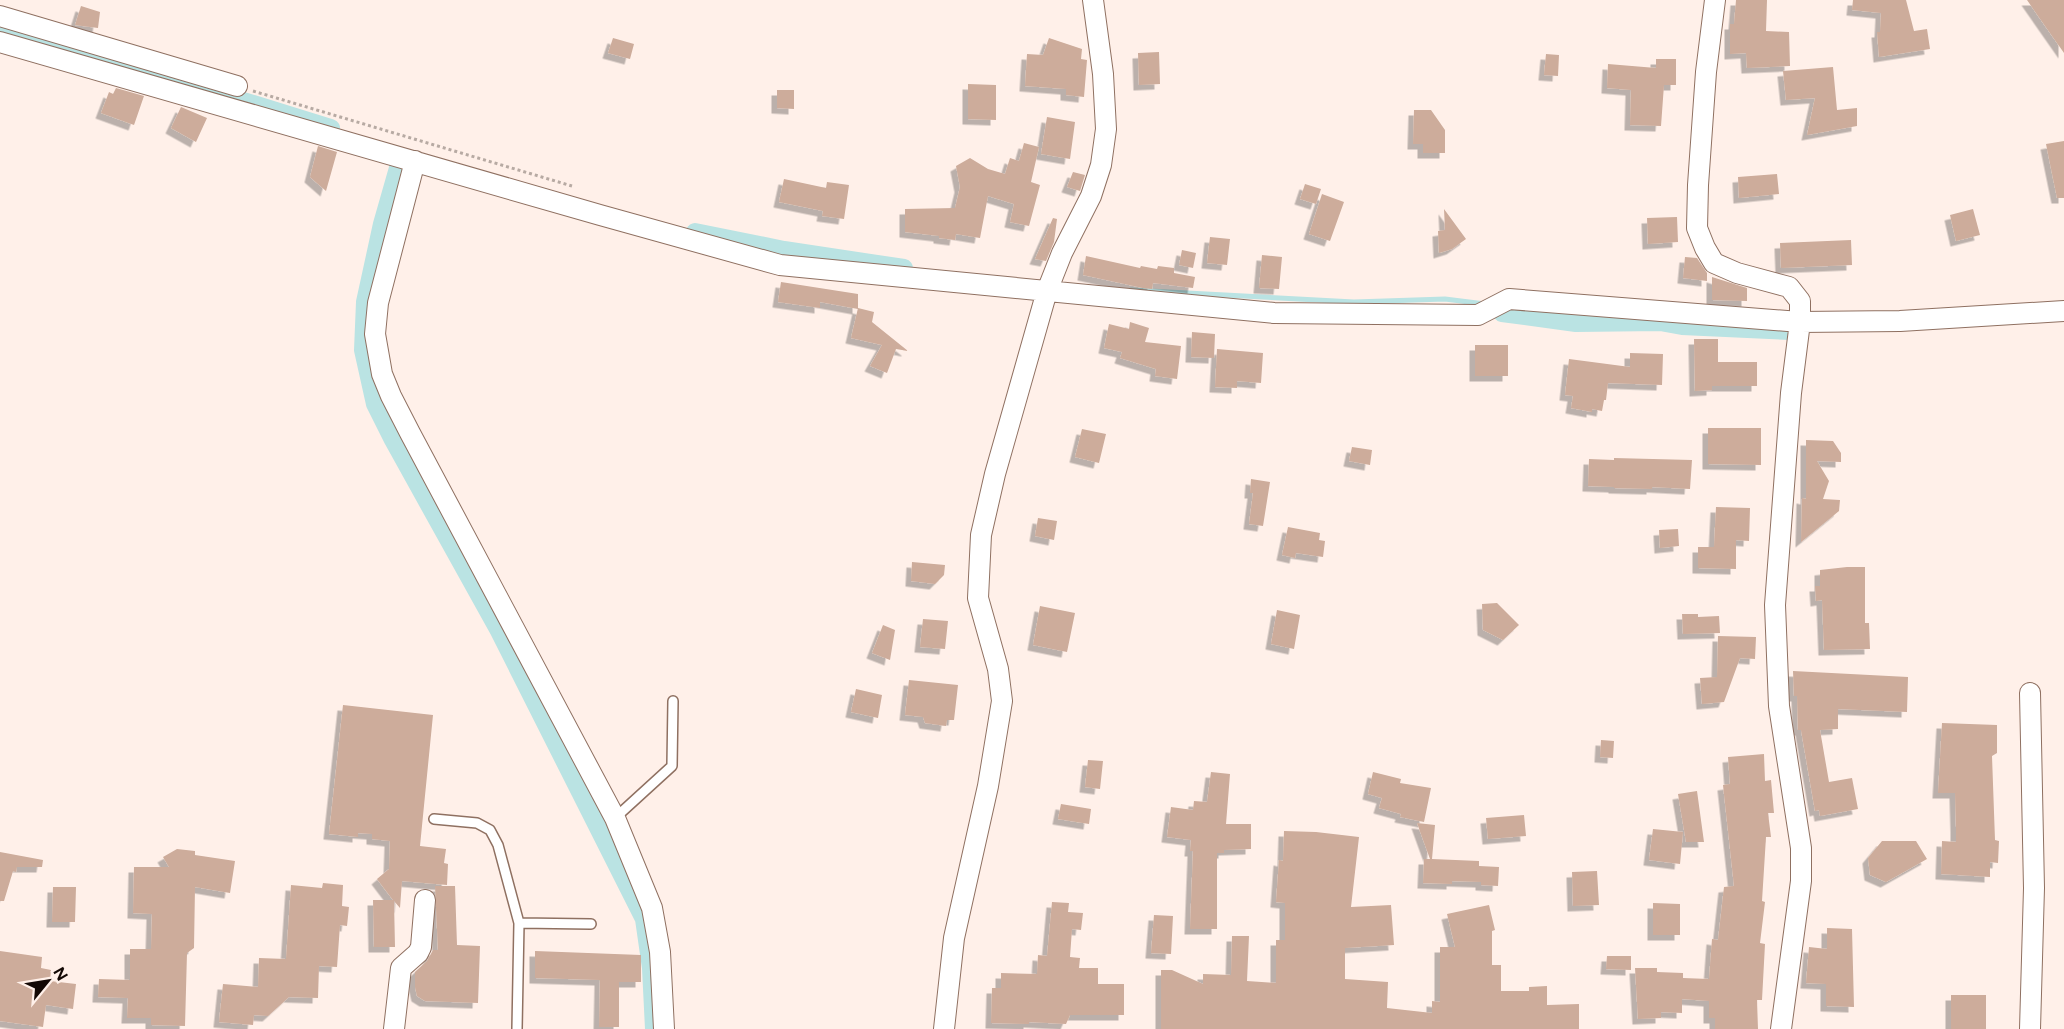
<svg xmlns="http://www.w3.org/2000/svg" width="2064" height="1029" font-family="Figtree,sans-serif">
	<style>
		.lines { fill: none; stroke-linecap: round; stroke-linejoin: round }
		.stream { stroke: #bae3e3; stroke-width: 5 }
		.canal { stroke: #bae3e3; stroke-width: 18 }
		.building { fill: #cdac9b; filter: url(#shadow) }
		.lane-casing { stroke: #8f7061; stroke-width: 12 }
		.street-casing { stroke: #8f7061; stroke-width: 22 }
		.path { stroke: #b7aaa3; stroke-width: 3; stroke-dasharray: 3 3; stroke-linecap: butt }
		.lane { stroke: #fff; stroke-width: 9 }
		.street { stroke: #fff; stroke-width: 20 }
	</style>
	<defs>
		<filter id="shadow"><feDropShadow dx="-5.5" dy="5.5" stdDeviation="0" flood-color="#0004"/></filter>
	</defs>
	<rect width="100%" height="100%" fill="#fff0e9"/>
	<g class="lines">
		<path class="stream" d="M1131,290L1354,302L1445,299L1485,304"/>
		<path class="canal" d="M0,26L331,128
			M398,168L382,224L365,302L363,350L375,404L393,440L499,631L644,919L651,968L654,1029
			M695,232L784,250L904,268
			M1502,313L1576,323L1660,322L1682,326L1790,331"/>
	</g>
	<path class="building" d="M1736,0H1767L1766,31L1789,32L1790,66L1747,68L1746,53L1730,54V24H1734Z
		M1853,0H1906L1914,31L1927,29L1930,49L1879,57L1877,32H1880L1881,13L1852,10Z
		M2027,0H2064V53Z
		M81,6L100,12L98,28L75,25Z
		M613,38L634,44L630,59L608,53Z
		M1049,38L1082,49L1081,59L1087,60L1084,97L1066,95V89L1025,86L1027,54L1043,55Z
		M1159,52L1160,84L1139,85L1138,53Z
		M1546,54L1559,55L1558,76L1544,75Z
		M1656,59H1676V85H1664L1661,126L1630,125L1631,90L1607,88L1608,64L1656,68Z
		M1833,67L1837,110L1857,108V126L1807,135L1815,98L1786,100L1783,71Z
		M968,84L996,85V120L968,119Z
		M116,88L144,96L134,125L101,113L109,92L113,94Z
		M777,90H794V109L777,108Z
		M181,107L207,118L196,142L171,128Z
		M1414,110H1431L1445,130V153H1423V144H1413Z
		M1047,117L1075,122L1070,159L1041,154Z
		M2064,141V198H2057L2046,144Z
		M1024,143L1039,147L1031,182L1040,185L1029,226L1010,222L1014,204L988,196L980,238L956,234L955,240L939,238V236L905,232V209L955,208L960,187L956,166L970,158L988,169L1005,174L1010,158L1019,161Z
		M318,146L337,152L326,191L310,177Z
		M1073,172L1085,175L1080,191L1067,187Z
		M1777,174L1779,194L1739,198L1738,177Z
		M784,179L826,188L827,182L849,185L844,219L822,216L823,211L779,202Z
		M1305,184L1321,189L1316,204L1300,199Z
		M1322,194L1344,202L1330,241L1309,234Z
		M1444,209L1466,239L1452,249L1439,253L1438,231L1445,230Z
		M1973,209L1980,235L1956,241L1950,215Z
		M1677,217L1678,242L1648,244L1647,218Z
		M1053,218L1057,219L1054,242L1046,261L1035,259Z
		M1210,237L1230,239L1227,265L1207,263Z
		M1851,240L1852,265L1781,268L1780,243Z
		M1182,250L1196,253L1193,268L1179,265Z
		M1262,255L1282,257L1279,289L1259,288Z
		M1086,256L1140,268L1141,266L1157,269L1158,266L1174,268V273L1195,277L1193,288L1153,283L1152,289L1143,288L1083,275Z
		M1685,257L1697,258L1707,273V281L1683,278Z
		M1712,277L1747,288V301L1712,300Z
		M781,282L858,294V309L820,302V308L778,302Z
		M858,308L874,312L872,322L908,351L896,349L887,373L870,366L882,345L851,338Z
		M1130,322L1149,328L1145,342L1181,346L1177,379L1155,376L1156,369L1120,358L1122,352L1104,348L1109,324L1129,329Z
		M1192,332L1215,334L1214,358L1191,357Z
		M1694,339H1718V362H1757V386H1712V390L1695,391Z
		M1475,345H1508V376H1475Z
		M1217,349L1263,353L1261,383L1237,381V388L1215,387Z
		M1630,353L1663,354L1662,385L1608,383L1606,400H1604L1602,411L1592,409V412L1571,408L1573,396L1565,395L1569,359L1630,367Z
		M1708,428H1761V465L1708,464Z
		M1082,429L1106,434L1099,463L1075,457Z
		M1806,440L1833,441L1841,453V462L1817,461L1829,481L1823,499L1840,500L1839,511L1801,542L1802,498L1806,499Z
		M1352,447L1372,450L1370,465L1349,461Z
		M1614,458L1692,460L1690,489L1652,487V489L1614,488V487L1588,486L1589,459L1614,460Z
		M1251,479L1270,482L1263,526L1249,524L1253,493H1250Z
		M1716,507L1750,508L1749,541L1736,540V569L1698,568V547H1714Z
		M1038,518L1057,521L1054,540L1035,536Z
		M1288,527L1320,533L1319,540L1325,541L1323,557L1296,553L1295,558L1282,555Z
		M1678,529L1679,546L1660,548L1659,530Z
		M912,562L945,565L944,575L935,584L911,581Z
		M1847,567H1865V623H1869L1870,649L1824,650L1822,600L1816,601L1815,586H1820V570Z
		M1497,603L1519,625L1503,640L1483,630L1482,604Z
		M1040,606L1075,613L1067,652L1033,645Z
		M1277,610L1300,615L1294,649L1271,644Z
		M1682,614H1698V617L1719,616L1720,633L1683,634Z
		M923,619L948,621L945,649L920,647Z
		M883,625L895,630L890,660L872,653Z
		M1718,636L1756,637L1755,659L1740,658L1724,702L1702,704L1700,678L1717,677Z
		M1793,671L1908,677L1907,712L1838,709V729L1820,730L1829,782L1852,778L1858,809L1820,816L1819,810L1815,811L1801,730H1798L1797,696H1794Z
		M909,680L958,685L954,720H947L946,726L925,723L923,717L905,715Z
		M856,689L882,695L878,718L851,712Z
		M343,705L433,715L420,846L446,849L444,863L448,864L447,885L402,881L400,908L394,901L395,947H374L373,900H393L377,879L389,869L390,841L372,839V834L358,833V837L329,834Z
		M1942,723L1997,725V753L1992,756L1995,840L1999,841L1998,863L1990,862V877L1941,874L1942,841L1956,842V827L1955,793H1938Z
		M1601,740L1614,741L1613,758L1600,757Z
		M1764,754L1765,781L1771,780L1774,813H1768L1771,837H1766L1762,901L1765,902L1760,943L1765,944L1762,1000H1757L1758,1029H1715V1018H1709V1001L1682,999V1013L1661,1012V1018L1638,1019L1635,968H1657V972L1683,973V978L1709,979L1712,939L1718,940L1724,887L1734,886L1723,785L1730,784L1728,757Z
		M1088,760L1103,761L1100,789L1085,787Z
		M1211,772L1230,774L1226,824H1251V849L1224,850V853H1217V929H1190L1193,851H1190L1191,840L1167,837L1171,807L1193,810L1194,801L1207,802Z
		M1373,772L1401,779L1400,783L1431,788L1424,822L1400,817L1401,814L1379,808L1382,798L1368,794Z
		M1697,791L1704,842H1686L1678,794Z
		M1061,804L1091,809L1089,824L1058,819Z
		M1524,815L1526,836L1488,839L1486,818Z
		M1417,823L1435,825L1432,859L1479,861V866L1499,867L1498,886L1481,885V882L1452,881V884L1423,883L1424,859H1430Z
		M1653,829L1683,832L1680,864L1649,860Z
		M1284,831L1316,832L1359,837L1351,907L1391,905L1394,945L1345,948V979L1388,982L1387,1008L1432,1013V1001L1440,1002V947H1455L1447,914L1489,905L1495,930L1492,931V965H1501V991H1529V987L1547,986V1005L1579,1004V1029H1161V970H1172L1203,984V974L1231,975L1232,936H1249L1247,981L1276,983V940H1285V903L1276,902L1279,860L1283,861Z
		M1882,841H1916L1927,859L1886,882L1870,875L1868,858Z
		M177,849L195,851V855L235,861L230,893L195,887L194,948L187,953L185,1026L151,1025V1018H127L128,998L98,997L99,979L130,980V949H151L152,914L133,913L134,867H169L163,857Z
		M0,852L43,860L42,867H17L16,872L13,871L4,901H0Z
		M1597,871L1599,905L1573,906L1572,872Z
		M323,883L343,885L342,906L349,907L347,926L340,925L337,967L319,966L318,998L289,997L268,1016L254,1015L253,1025L219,1022L223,984L258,987L259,958L286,959L291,885L322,888Z
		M435,886H455L457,945L480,946L478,1003L425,1001L417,996L415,987V972L427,961L433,950H438Z
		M53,887H76L75,922H52Z
		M1052,902L1069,903L1068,912L1083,913L1081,930L1072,929L1070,957L1080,958L1079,968H1098V984H1124V1015H1070L1066,1024L1029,1022V1024L991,1023L992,988H1001V973L1037,974L1038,955L1047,956Z
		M1653,903L1680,904V935H1653Z
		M1154,915L1173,916L1171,954L1151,953Z
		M1827,928L1852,929L1854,1007L1826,1006V984L1806,983L1809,947L1827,949Z
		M0,951L42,957L41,968L51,970L50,981L76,984L73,1009L46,1005L43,1027L0,1021Z
		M535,951L641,955V982H619V1027H599L600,980L535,978Z
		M1607,956H1631V970L1606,969Z
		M1951,995H1986V1029H1951Z"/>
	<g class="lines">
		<defs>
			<path id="lane" d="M615,818L672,766L673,701
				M434,819L477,823L490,830L498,845L519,923L517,1029
				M519,923L591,924"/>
			<path id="street" d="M1715,0L1706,72L1698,185L1697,228L1705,248L1714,263L1737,273L1789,287L1800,301V322L1791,393L1775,605L1779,706L1801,848V881L1781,1029
				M0,16L237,86
				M0,42L600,215L780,265L1274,313L1478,315L1509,299L1800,322L1900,321L2064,311
				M415,161L378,303L375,334L382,374L391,396L410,433L615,818L652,908L660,952L664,1029
				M394,1029L401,968L418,953L421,947L425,900
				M944,1029L954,938L988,786L1002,701L998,669L978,598L981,535L995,474L1047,291L1062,253L1091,196L1101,165L1106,129L1103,74L1093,0
				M2030,1029L2034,888L2030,693"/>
		</defs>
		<use href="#lane" class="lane-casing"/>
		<use href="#street" class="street-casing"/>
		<path class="path" d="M253,91L572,186"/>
		<use href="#lane" class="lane"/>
		<use href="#street" class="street"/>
	</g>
	<g transform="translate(48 981) rotate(60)" stroke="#fff0e9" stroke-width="4.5" paint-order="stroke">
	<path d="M0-4.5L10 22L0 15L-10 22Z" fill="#130804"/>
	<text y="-9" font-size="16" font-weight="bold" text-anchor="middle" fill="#130804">N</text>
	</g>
</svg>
